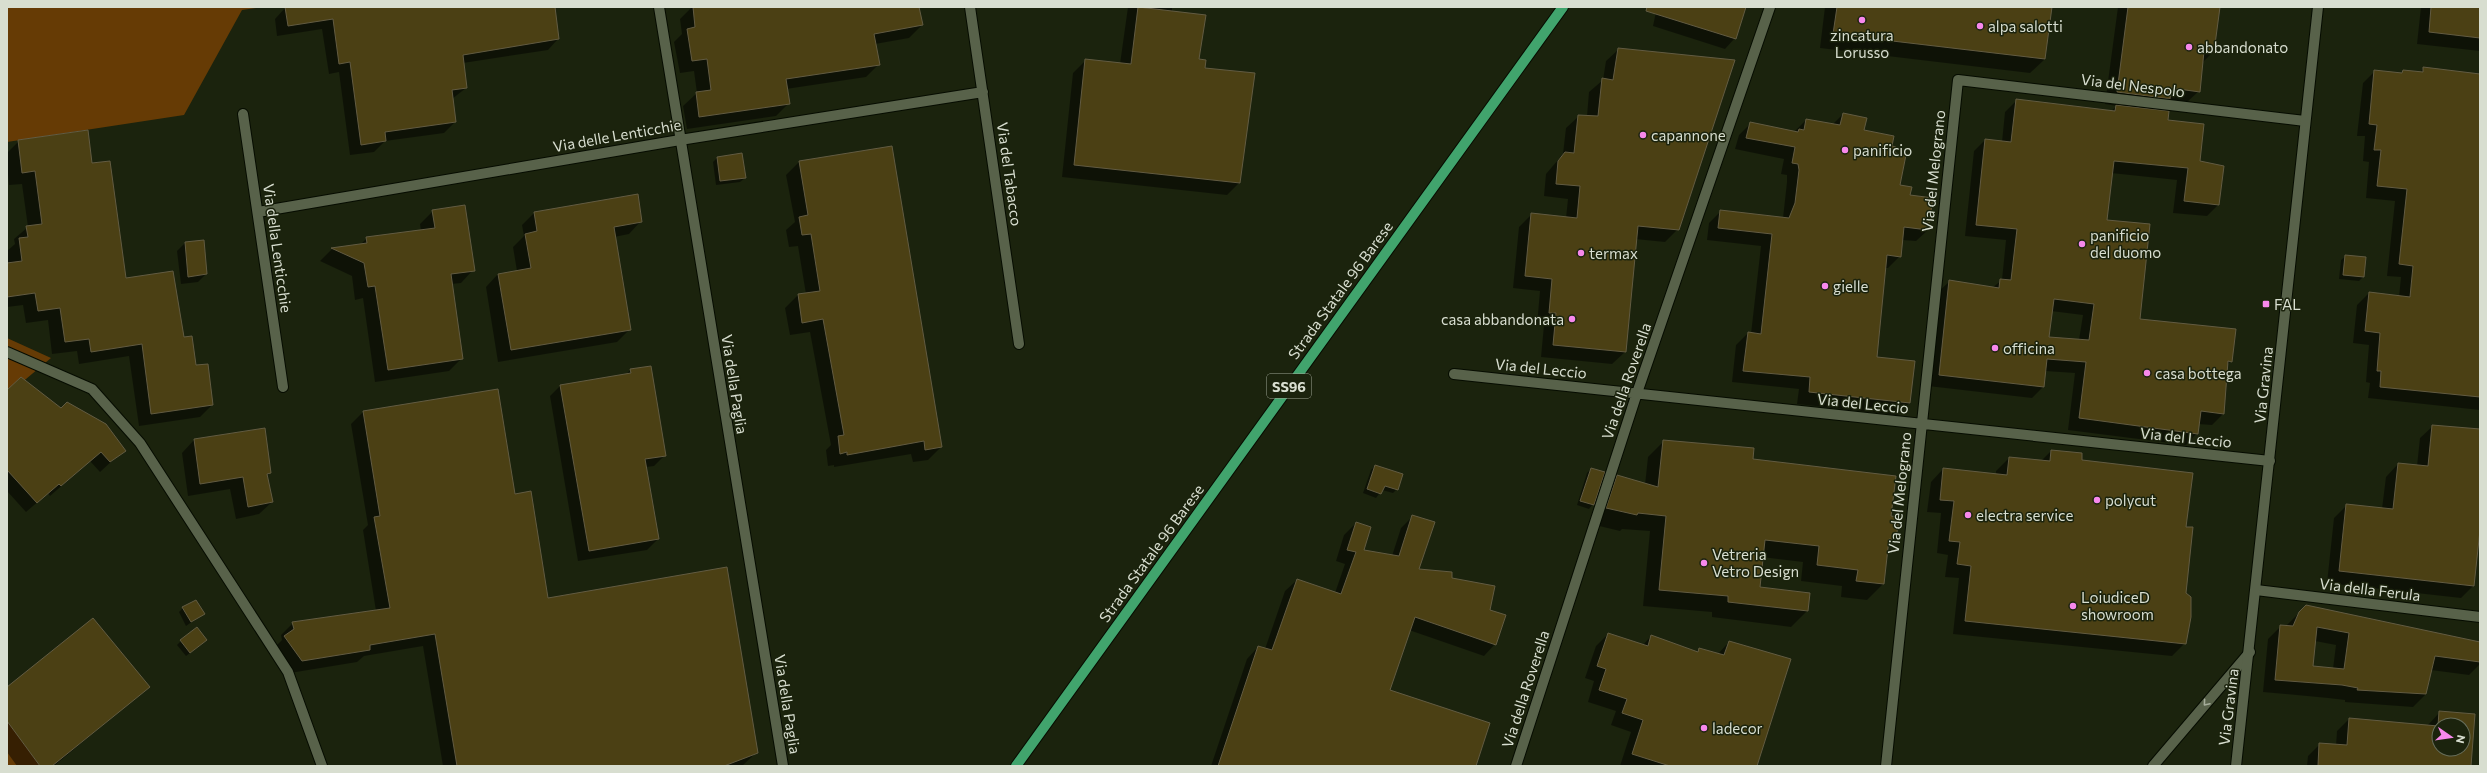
<svg xmlns="http://www.w3.org/2000/svg" width="2487" height="773" font-family="Commissioner,sans-serif">
	<style>
		.green { fill: #663b05 }
		.shadow { fill: #0007; fill-rule: evenodd }
		.building { fill: #4b4014; stroke: #625b42; fill-rule: evenodd }
		.lines { fill: none; stroke-linecap: round; stroke-linejoin: round }
		.minor-casing { stroke: #060c00; stroke-width: 12 }
		.secondary-casing { stroke: #060c00; stroke-width: 12 }
		.primary-casing { stroke: #060c00; stroke-width: 12 }
		.minor { stroke: #58624a; stroke-width: 10 }
		.secondary { stroke: #58624a; stroke-width: 10 }
		.primary { stroke: #41a46d; stroke-width: 10 }
		.oneway { stroke: #a5ac9a }
		.poi-dot { fill: #f788ec; stroke: #1b230d; stroke-width: 1.5 }
		.labels { text-anchor: middle; dominant-baseline: central; stroke-width: 3; stroke-linejoin: round; paint-order: stroke }
		.shield { fill: #1b230d; stroke: #9fa696; stroke-width: 1 }
		.shield-label { font-size: 14px; font-weight: bold; fill: #d8ded0 }
		.poi-label { font-size: 15px; fill: #d8ded0; stroke: #1b230d; text-anchor: start }
		.street-label { font-size: 15px; fill: #d8ded0; stroke: #1b230d }
	</style>
	<rect width="100%" height="100%" fill="#1b230d"/>
	<path class="green" d="M7,7H264L242,10L184,115L7,142Z
		M7,338L51,358L7,395Z
		M7,720L40,766H7Z"/>
	<path class="shadow" d="M293,7H554L558,39L548,50L463,63L466,88L452,99L455,122L444,133L385,141L374,152L350,155L339,72L329,74L322,29L277,36L275,19L285,8Z
		M692,7H918L922,25L909,38L875,44L879,64L866,77L786,89L789,103L776,116L687,129L683,106L697,93L694,71L680,73L674,42L682,34L680,19Z
		M1128,7H1172V12L1204,68L1239,183L1227,195L1062,177L1073,73L1086,60L1120,64Z
		M1657,7H1745L1735,38L1725,49L1653,26Z
		M1825,7H2051L2045,59L2030,73L1820,48Z
		M2118,7H2219L2213,52L2202,63L2199,91L2186,103L2166,101L2156,111L2199,162L2218,205L2207,216L2173,213L2177,180L2111,173L2106,220L2139,320L2231,361L2226,366L2223,414L2212,425L2198,424L2197,433L2186,445L2068,430L2075,373L2045,371L2043,387L2032,398L1928,386L1938,292L1950,281L1992,288L2002,280L2006,240L1965,236L1974,151L1985,140L2002,142L2005,112L2017,100L2111,111L2117,106L2105,104ZM2051,311L2083,315L2079,340L2048,337Z
		M2421,7H2480V51L2417,44Z
		M1619,49L1678,229L1665,242L1635,239L1625,352L1612,364L1541,357L1544,325H1537L1540,291L1513,288L1519,227L1532,214L1566,218L1568,199L1544,196L1546,174L1563,154L1566,128L1579,116H1587L1589,92L1603,80L1606,61Z
		M2424,68L2480,75V410L2368,398L2370,383L2366,382L2369,345L2353,343L2357,305L2369,293L2399,297L2401,277L2387,276L2395,201L2366,198L2369,162L2363,161L2365,136H2357L2363,83L2375,71L2400,74L2403,71L2419,73Z
		M1843,114L1863,131L1890,147L1894,154L1899,186L1909,195L1928,230L1916,241L1902,240L1900,256L1888,268H1885L1876,358L1909,403L1898,415L1797,404L1799,389L1732,382L1736,345L1748,333L1751,334L1761,246L1707,240L1709,223L1721,211L1783,218L1787,182V175L1781,174L1784,159L1735,149L1739,135L1751,123L1794,132L1806,120L1832,125Z
		M19,141L91,164L125,280L183,338L212,405L200,417L139,426L129,356L79,364L77,351L52,354L48,320L26,323L23,305L7,307V251L15,244L14,239L28,227L22,184L9,185L7,163V153Z
		M717,158L745,178L740,182L716,185L713,162Z
		M799,162L941,447L928,460L913,462L911,454L834,467V465L828,466L826,450L831,445L810,332L790,335L785,308L798,295L806,294L798,246L789,247L786,230L795,222L786,175Z
		M433,211L473,270L461,283L451,284L462,358L449,371L375,382L363,298L355,300L352,276L320,261L332,249L360,245L367,238L421,231L420,224Z
		M534,213L641,221L629,234L614,237L630,329L617,342L498,362L486,287L498,274L517,271L513,247L524,236L522,225Z
		M185,243L206,274L198,282L181,284L177,251Z
		M2346,256L2363,277L2359,281L2339,279L2341,260Z
		M630,370L665,455L654,466L646,467L658,539L647,550L578,561L550,396L560,386L626,375Z
		M7,391L61,410L124,450L100,472L90,461L50,496L48,493L26,512L7,491Z
		M363,412L514,495L547,599L757,752L742,766H443L423,646L364,656L357,662L290,673L273,649L282,640L281,635L293,623L376,611L363,530L368,525L351,424Z
		M2433,426L2480,430V523L2473,586L2461,598L2327,583L2334,518L2347,505L2382,509L2386,477L2398,464L2417,466L2420,438Z
		M264,430L270,473L267,476L272,502L259,514L236,519L230,489L188,496L182,453L194,440Z
		M1664,441L1752,460L1890,517L1895,539L1887,548L1883,584L1867,600L1841,597L1842,586L1801,581L1803,562L1762,557L1759,588L1807,611L1791,627L1712,617V612L1643,606L1650,531L1622,529L1620,531L1591,524L1601,492L1617,476L1645,485L1648,457Z
		M2051,451L2081,461L2185,527V643L2172,656L1953,634L1959,578L1945,577L1948,555L1937,553L1941,513L1927,512L1931,482L1943,469L1996,475V471L2009,458L2041,461Z
		M1375,466L1397,489L1393,493L1382,490L1376,498L1363,493L1371,470Z
		M1591,469L1593,504L1589,509L1577,505L1587,473Z
		M1412,517L1418,569L1451,579L1488,610L1495,644L1484,656L1409,630L1388,690L1475,766H1211L1247,659L1258,647L1265,649L1285,591L1297,580L1335,593L1345,564L1336,561L1344,535L1356,523L1363,551L1392,556L1401,528Z
		M2306,606L2480,643V664L2469,675L2431,670L2426,694L2413,707L2345,702V700L2328,698L2263,692L2268,639L2281,626H2286ZM2315,641L2336,645L2333,669L2312,667Z
		M183,608L203,614L186,626L179,612Z
		M1608,634L1643,645L1651,636L1696,652L1699,649L1717,655L1729,642L1756,766H1620L1631,732L1611,725L1616,711L1588,702L1594,681L1585,678L1596,646Z
		M181,641L202,644L186,656L177,645Z
		M148,687L54,766H17L7,752V688Z
		M2440,712L2474,714L2470,766H2307L2308,756L2320,744L2336,746L2337,731L2349,719L2427,726ZM2439,725H2463V749H2439Z"/>
	<path class="building" d="M285,7H555L559,39L463,55L467,88L452,90L456,122L385,132L386,141L361,145L350,62L339,64L333,19L288,26Z
		M693,7H919L923,25L874,34L880,65L786,79L790,104L699,117L696,92L711,90L707,59L692,61L687,29L695,27Z
		M1138,7L1206,15L1199,59L1206,60L1205,68L1255,73L1240,183L1074,165L1085,59L1131,64Z
		M1647,7H1746L1736,39L1646,11Z
		M1837,7H2052L2045,59L1833,34Z
		M2128,7H2220L2214,52L2204,51L2200,92L2171,88L2170,99L2117,92Z
		M2431,7H2480V38L2429,32Z
		M1618,48L1735,60L1679,230L1638,226L1626,352L1553,345L1556,313H1549L1552,279L1525,276L1531,213L1577,218L1580,186L1556,184L1558,161L1565,152L1574,153L1578,115L1598,116L1602,78L1613,80Z
		M2423,67L2480,74V397L2380,387L2381,371H2377L2380,333L2365,331L2369,292L2410,297L2413,266L2399,264L2407,189L2377,186L2381,150H2374L2377,125L2369,124L2374,70L2402,73L2403,70L2423,72Z
		M2016,99L2115,111L2116,105L2169,111L2168,120L2204,124L2200,161L2224,166L2219,205L2184,201L2188,168L2114,161L2107,220L2150,224L2140,319L2236,329L2232,362L2228,361L2224,414L2201,411L2198,434L2079,418L2086,362L2047,359L2044,387L1939,375L1949,280L1999,288L2000,279L2011,280L2017,229L1976,225L1985,139L2011,142ZM2054,299L2094,304L2089,340L2049,337Z
		M1843,113L1867,118L1864,130L1894,136L1892,146L1896,147L1895,153L1906,155L1900,185L1912,187L1910,195L1933,198L1928,230L1904,227L1901,257L1887,255L1877,357L1915,361L1910,403L1809,392L1810,377L1743,371L1748,332L1761,334L1772,234L1718,228L1720,210L1789,218L1795,203L1799,170L1798,164L1792,163L1795,147L1746,138L1750,122L1798,132L1799,129L1804,130L1806,119L1840,125Z
		M88,130L92,163L110,161L126,278L173,271L184,337L192,336L196,365L208,364L213,405L151,414L142,344L91,352L89,339L65,342L60,308L38,311L35,293L7,297V263L22,261L19,238L28,237L26,226L42,224L35,171L22,173L18,140Z
		M892,146L942,447L925,450L924,441L847,455V452L840,454L838,436L844,435L823,319L802,323L798,294L820,291L811,234L802,235L799,217L808,215L799,161Z
		M742,153L746,178L720,181L717,157Z
		M638,194L642,222L614,227L631,330L511,350L498,274L531,268L525,234L537,231L534,212Z
		M465,205L475,271L451,274L463,359L388,370L375,286L368,287L364,263L331,248L367,243L366,237L435,228L432,210Z
		M204,240L207,274L188,277L185,242Z
		M2345,255L2366,257L2364,277L2343,275Z
		M651,366L666,456L645,459L659,539L589,551L560,385L631,373L630,369Z
		M21,377L61,408L67,402L106,424L126,451L110,462L101,452L61,486L59,484L37,503L7,470V390Z
		M498,389L515,494L531,491L548,598L727,567L758,753L724,766H457L435,634L370,645V650L302,661L284,636L294,629L292,622L390,608L374,517L380,516L363,411Z
		M2432,425L2480,429V530L2474,586L2339,571L2346,504L2393,509L2398,463L2428,466Z
		M265,428L271,473L267,474L273,502L248,507L243,477L200,484L194,439Z
		M1663,440L1754,448L1753,459L1896,476L1891,516L1899,517L1896,540L1889,539L1884,584L1856,581L1858,570L1817,565L1819,546L1765,540L1760,587L1810,593L1808,611L1728,602V596L1659,590L1666,516L1638,513L1637,515L1606,508L1617,475L1658,487Z
		M2051,450L2082,453V460L2193,473L2186,527H2193L2186,593L2191,597V617L2186,644L1965,621L1971,566L1957,564L1960,542L1949,541L1954,501L1940,500L1943,468L2007,475L2009,457L2050,461Z
		M1375,465L1403,474L1398,490L1385,486L1381,494L1367,489Z
		M1591,468L1605,472L1594,505L1580,501Z
		M1412,515L1435,522L1419,569L1452,572V578L1495,586L1490,610L1506,615L1496,645L1415,617L1390,690L1490,723L1476,766H1218L1258,646L1272,650L1297,579L1341,594L1356,552L1347,550L1356,522L1371,527L1364,550L1399,556Z
		M196,600L205,614L191,622L182,607Z
		M2306,605L2480,642V662L2435,656L2426,694L2357,690L2358,688L2342,685L2275,680L2280,625L2293,626L2299,612ZM2317,627L2349,633L2344,669L2313,666Z
		M93,618L150,687L52,766H40L7,721V687Z
		M197,627L207,640L190,653L180,640Z
		M1608,633L1648,646L1651,635L1698,652L1699,648L1724,655L1729,641L1791,659L1757,766H1670L1632,754L1643,720L1622,713L1627,699L1599,690L1606,669L1597,666Z
		M2439,711L2475,714L2471,766H2318L2319,743L2347,745L2349,718L2438,726ZM2439,725H2463V749H2439Z"/>
	<g class="lines">
		<defs>
			<path id="minor" d="M659,7L783,766
				M970,7L1019,344
				M243,114L283,387
				M258,212L680,140L983,92
				M7,352L92,389L140,443L288,672L322,766
				M1454,374L2270,461
				M2256,590L2480,617
				M1516,766L1637,393L1770,7
				M1886,766L1958,80L2305,121
				M2153,766L2250,652"/>
			<path id="secondary" d="M2236,766L2318,7"/>
			<path id="primary" d="M1016,766L1563,7"/>
		</defs>
		<use href="#minor" class="minor-casing"/>
		<use href="#secondary" class="secondary-casing"/>
		<use href="#primary" class="primary-casing"/>
		<use href="#minor" class="minor"/>
		<use href="#secondary" class="secondary"/>
		<use href="#primary" class="primary"/>
	</g>
	<defs><path id="oneway-chevron" d="M-2-3.5L2.5 0L-2 3.5" fill="none" stroke-width="1.6" stroke-linecap="round" stroke-linejoin="round"/></defs>
	<use class="oneway" href="#oneway-chevron" transform="translate(2206 703) rotate(130)"/>
	<g class="poi-dot">
		<circle cx="1862" cy="20" r="4"/>
		<circle cx="1980" cy="26" r="4"/>
		<circle cx="2189" cy="47" r="4"/>
		<circle cx="1643" cy="135" r="4"/>
		<circle cx="1845" cy="150" r="4"/>
		<circle cx="2082" cy="244" r="4"/>
		<circle cx="1581" cy="253" r="4"/>
		<circle cx="1825" cy="286" r="4"/>
		<rect x="2262" y="300" width="8" height="8" rx="2"/>
		<circle cx="1572" cy="319" r="4"/>
		<circle cx="1995" cy="348" r="4"/>
		<circle cx="2147" cy="373" r="4"/>
		<circle cx="2097" cy="500" r="4"/>
		<circle cx="1968" cy="515" r="4"/>
		<circle cx="1704" cy="563" r="4"/>
		<circle cx="2073" cy="606" r="4"/>
		<circle cx="1704" cy="728" r="4"/>
	</g>
	<g class="labels">
		<rect class="shield" x="1267" y="374" width="44" height="24" rx="3"/>
		<g class="shield-label">
			<text x="1289" y="386">SS96</text>
		</g>
		<g class="poi-label">
			<text x="1988" y="26">alpa salotti</text>
			<text x="1862" y="35" text-anchor="middle">zincatura<tspan x="1862" dy="17">Lorusso</tspan></text>
			<text x="2197" y="47">abbandonato</text>
			<text x="1651" y="135">capannone</text>
			<text x="1853" y="150">panificio</text>
			<text x="2090" y="235">panificio<tspan x="2090" dy="17">del duomo</tspan></text>
			<text x="1589" y="253">termax</text>
			<text x="1833" y="286">gielle</text>
			<text x="2274" y="304">FAL</text>
			<text x="1564" y="319" text-anchor="end">casa abbandonata</text>
			<text x="2003" y="348">officina</text>
			<text x="2155" y="373">casa bottega</text>
			<text x="2105" y="500">polycut</text>
			<text x="1976" y="515">electra service</text>
			<text x="1712" y="554">Vetreria<tspan x="1712" dy="17">Vetro Design</tspan></text>
			<text x="2081" y="597">LoiudiceD<tspan x="2081" dy="17">showroom</tspan></text>
			<text x="1712" y="728">ladecor</text>
		</g>
		<g class="street-label">
			<text transform="translate(2133 85) rotate(7)">Via del Nespolo</text>
			<text transform="translate(617 135) rotate(-10)">Via delle Lenticchie</text>
			<text transform="translate(1933 171) rotate(-84)">Via del Melograno</text>
			<text transform="translate(1010 174) rotate(82)">Via del Tabacco</text>
			<text transform="translate(278 248) rotate(82)">Via della Lenticchie</text>
			<text transform="translate(1340 290) rotate(-54)">Strada Statale 96 Barese</text>
			<text transform="translate(1541 368) rotate(6)">Via del Leccio</text>
			<text transform="translate(1626 381) rotate(-71)">Via della Roverella</text>
			<text transform="translate(735 384) rotate(81)">Via della Paglia</text>
			<text transform="translate(2263 385) rotate(-84)">Via Gravina</text>
			<text transform="translate(1863 403) rotate(6)">Via del Leccio</text>
			<text transform="translate(2186 437) rotate(6)">Via del Leccio</text>
			<text transform="translate(1899 493) rotate(-84)">Via del Melograno</text>
			<text transform="translate(1151 553) rotate(-54)">Strada Statale 96 Barese</text>
			<text transform="translate(2370 589) rotate(7)">Via della Ferula</text>
			<text transform="translate(1525 689) rotate(-72)">Via della Roverella</text>
			<text transform="translate(788 704) rotate(81)">Via della Paglia</text>
			<text transform="translate(2228 707) rotate(-83)">Via Gravina</text>
		</g>
	</g>
	<rect width="2487" height="773" fill="none" stroke="#d8ded0" stroke-width="16"/>
	<g transform="translate(2451 737) rotate(103)"><circle r="19" fill="#1b230d" stroke="#676e5b"/>
	<path d="M0-3L7 15L0 10L-7 15Z" fill="#f788ec"/>
	<text y="-6" font-size="11" font-weight="bold" text-anchor="middle" fill="#d8ded0">N</text>
	</g>
</svg>
